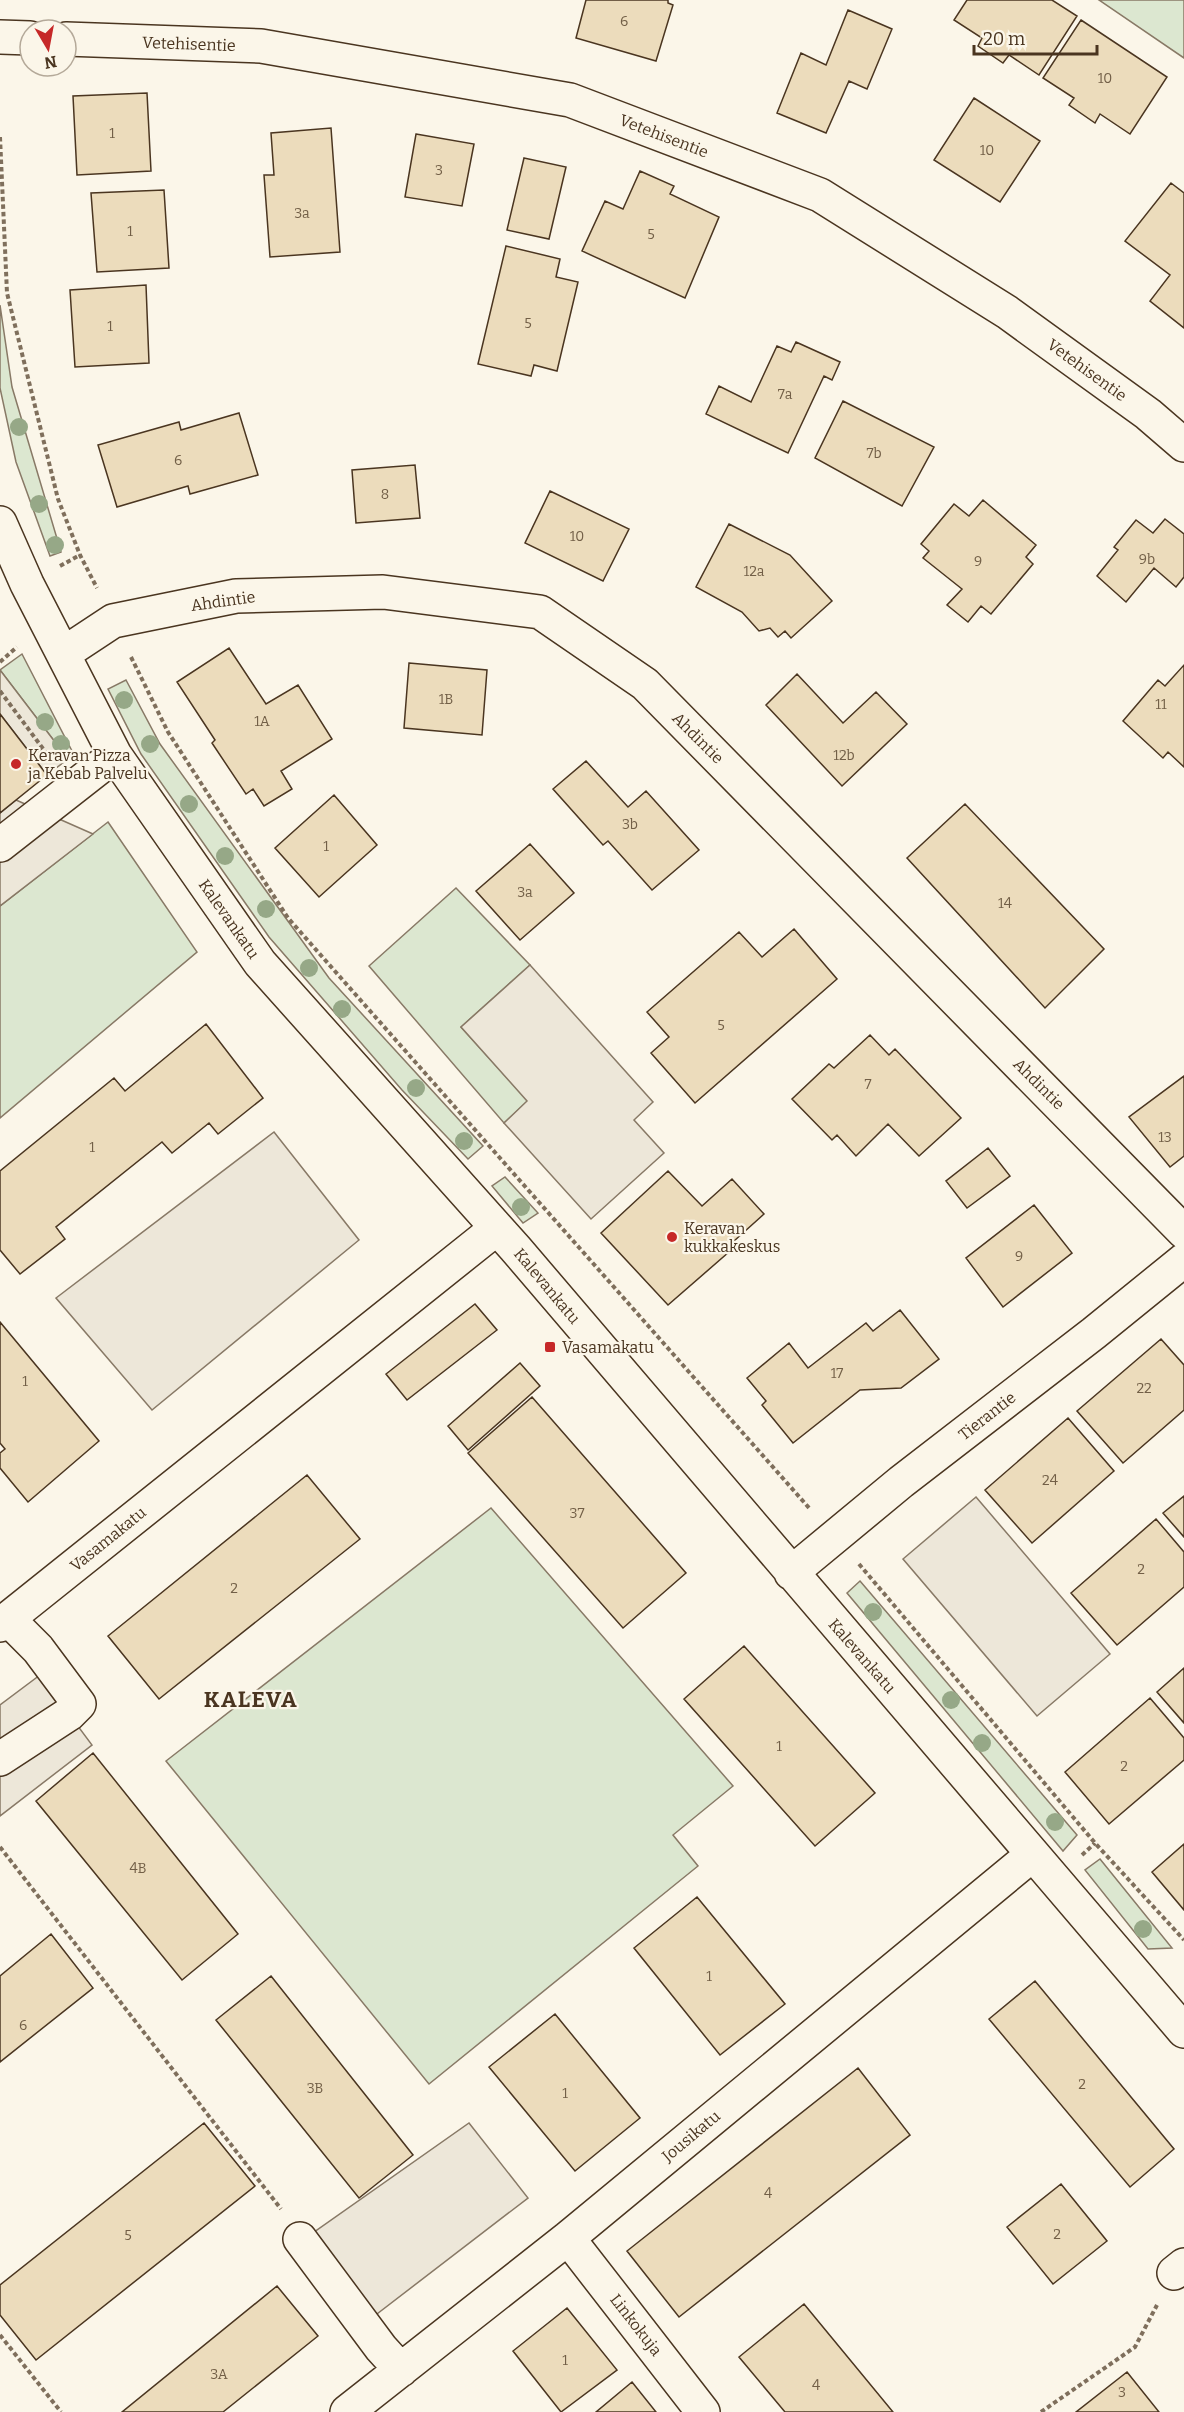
<svg xmlns="http://www.w3.org/2000/svg" width="1184" height="2412" font-family="Bitter,serif">
	<style>
		.green { fill: #dce7d0; stroke: #887966; stroke-width: 1.5 }
		.parking { fill: #ede7d9; stroke: #887966; stroke-width: 1.5 }
		.building { fill: #ecdcbc; stroke: #4a3520; stroke-width: 1.5 }
		.lines { fill: none; stroke-linecap: round; stroke-linejoin: round }
		.minor-casing { stroke: #4a3520; stroke-width: 36 }
		.path { stroke: #7f6f5c; stroke-width: 4; stroke-dasharray: 4.5 3; stroke-linecap: butt }
		.minor { stroke: #fbf6e9; stroke-width: 33 }
		.tree { fill: #96a887 }
		.poi-dot { fill: #c62828; stroke: #fbf6e9; stroke-width: 2 }
		.labels { text-anchor: middle; dominant-baseline: central; stroke-width: 4.5; stroke-linejoin: round; paint-order: stroke }
		.number-label { font-size: 14px; fill: #725f47 }
		.street-label { font-size: 16px; fill: #4a3520; stroke: #fbf6e9 }
		.poi-label { font-size: 16px; fill: #4a3520; stroke: #fbf6e9; text-anchor: start }
		.district-label { font-size: 22px; font-weight: bold; letter-spacing: 1.5px; fill: #4a3520; stroke: #fbf6e9 }
	</style>
	<rect width="100%" height="100%" fill="#fbf6e9"/>
	<path class="green" d="M1099,0H1184V58Z
		M0,305L12,387L61,552L50,556L16,462L0,388Z
		M22,654L73,753L68,759L0,670Z
		M126,680L160,744L329,978L483,1146L468,1159L402,1090L269,937L141,754L108,689Z
		M108,822L197,952L0,1118V906Z
		M456,888L530,965L461,1027L528,1101L504,1123L369,966Z
		M505,1177L538,1213L523,1223L492,1186Z
		M491,1508L733,1786L673,1835L698,1866L429,2084L166,1761Z
		M860,1581L1077,1835L1063,1851L847,1593Z
		M1100,1859L1172,1948L1148,1949L1085,1870Z"/>
	<path class="parking" d="M0,670L68,759L47,775L0,714Z
		M16,800L93,834L0,906V813Z
		M530,965L653,1102L634,1120L664,1153L591,1219L504,1123L527,1101L461,1027Z
		M274,1132L359,1240L152,1410L56,1298Z
		M976,1497L1110,1654L1037,1716L903,1559Z
		M40,1675L92,1745L0,1816V1705Z
		M469,2123L528,2198L373,2317L310,2235Z"/>
	<path class="building" d="M586,0H668V3L673,5L656,61L576,38Z
		M967,0H1052L1077,16L1039,75L1009,55L1003,63L978,46L982,38L954,20Z
		M848,10L892,29L867,89L849,81L826,133L777,113L801,53L826,65Z
		M1081,20L1167,77L1130,134L1100,114L1095,123L1069,105L1074,98L1043,78Z
		M147,93L151,171L77,175L73,96Z
		M974,98L1040,141L1000,202L934,160Z
		M331,128L340,252L270,257L264,175H274L271,133Z
		M416,134L474,144L462,206L405,197Z
		M524,158L566,167L549,239L507,230Z
		M640,171L674,186L670,194L719,217L685,298L582,251L605,201L623,209Z
		M1171,183L1184,193V328L1150,301L1170,275L1125,241Z
		M164,190L169,268L97,272L91,193Z
		M506,246L560,259L556,277L578,282L557,371L534,365L531,376L478,364Z
		M146,285L149,363L75,367L70,290Z
		M796,342L840,362L832,380L824,376L788,453L706,414L719,386L751,402L777,346L791,352Z
		M843,401L934,447L902,506L815,458Z
		M239,413L258,475L190,494L188,486L117,507L98,445L179,422L181,430Z
		M415,465L420,518L356,523L352,470Z
		M550,491L629,529L603,581L525,543Z
		M983,500L1036,545L1026,557L1033,564L991,614L981,606L968,622L947,605L962,589L923,558L929,551L921,544L954,504L969,516Z
		M1165,519L1184,534V577L1176,587L1154,568L1126,602L1097,576L1118,550L1114,547L1136,520L1153,533Z
		M729,524L790,555L832,601L791,638L785,631L778,637L770,628L759,631L742,612L696,587Z
		M229,648L266,704L298,685L332,739L281,771L292,789L264,806L253,789L246,794L212,743L215,740L177,682Z
		M409,663L487,670L482,735L404,728Z
		M1184,665V767L1168,752L1163,758L1123,721L1158,680L1165,686Z
		M797,674L843,723L876,692L907,724L842,786L766,705Z
		M0,714L47,775L0,813Z
		M586,761L628,807L646,791L699,850L652,890L608,841L603,845L553,789Z
		M334,795L377,845L319,897L275,848Z
		M965,804L1104,949L1045,1008L907,858Z
		M530,844L574,893L520,940L476,891Z
		M794,929L837,979L695,1103L651,1053L669,1037L647,1012L739,932L762,957Z
		M206,1024L263,1098L218,1134L209,1123L172,1153L162,1142L56,1227L65,1239L20,1274L0,1250V1171L114,1078L125,1091Z
		M870,1035L889,1055L895,1049L961,1118L919,1156L888,1124L856,1156L837,1135L832,1140L792,1099L829,1064L834,1068Z
		M1184,1076V1156L1170,1167L1129,1117Z
		M988,1148L1010,1176L967,1208L946,1181Z
		M668,1171L702,1206L732,1179L764,1214L734,1241L737,1245L668,1305L601,1233Z
		M1034,1205L1072,1253L1003,1307L966,1258Z
		M475,1304L497,1330L407,1400L386,1374Z
		M900,1310L939,1359L901,1388L860,1390L793,1443L762,1405L766,1401L747,1378L789,1343L808,1368L866,1323L873,1331Z
		M0,1322L99,1441L28,1502L0,1468V1453L5,1449L0,1443Z
		M1161,1339L1184,1365V1410L1123,1463L1077,1411Z
		M520,1363L540,1386L468,1450L448,1426Z
		M532,1397L686,1573L623,1628L468,1453Z
		M1068,1418L1114,1471L1032,1543L985,1490Z
		M307,1475L360,1539L159,1699L108,1636Z
		M1184,1496V1537L1163,1513Z
		M1156,1519L1184,1552V1587L1117,1645L1071,1593Z
		M744,1646L875,1793L815,1846L684,1699Z
		M1184,1668V1723L1157,1692Z
		M1150,1698L1184,1738V1760L1109,1824L1065,1772Z
		M93,1753L238,1934L182,1980L36,1801Z
		M1184,1844V1910L1152,1872Z
		M697,1897L785,2004L720,2055L634,1948Z
		M51,1934L93,1988L0,2062V1976Z
		M271,1976L413,2155L359,2198L216,2020Z
		M1035,1981L1174,2149L1130,2187L989,2019Z
		M555,2014L640,2118L575,2171L489,2067Z
		M858,2068L910,2135L679,2317L627,2251Z
		M204,2123L255,2186L36,2360L0,2315V2285Z
		M1061,2184L1107,2241L1053,2284L1007,2227Z
		M277,2286L318,2336L223,2412H122Z
		M804,2304L893,2412H785L739,2357Z
		M567,2308L617,2370L561,2412L513,2351Z
		M1127,2372L1159,2412H1076Z
		M632,2382L656,2412H596Z"/>
	<g class="lines">
		<defs>
			<path id="minor" d="M0,37L30,38
				M66,39L261,46L570,100L820,195L1007,312L1148,414L1184,445
				M0,523L27,584L115,755L260,963L515,1248L1184,2031
				M63,654L113,621L236,596L383,592L540,612L645,684L1184,1232
				M0,845L115,755
				M791,1573L901,1482L1094,1333L1184,1260
				M0,1625L497,1228
				M0,1759L69,1714L79,1704L38,1649L8,1619
				M568,2238L703,2412
				M300,2239L381,2348L401,2370
				M1174,2273L1184,2265
				M347,2412L568,2238L1032,1855"/>
		</defs>
		<use href="#minor" class="minor-casing"/>
		<path class="path" d="M0,137L7,293L58,499L80,555L97,588
			M60,566L80,555
			M131,657L168,732L288,918L810,1509
			M0,662L17,647
			M0,691L50,758
			M32,756L42,748
			M859,1564L1095,1843L1184,1940
			M0,1847L281,2209
			M1082,1855L1095,1843
			M0,2335L61,2412
			M1041,2412L1135,2347L1157,2305"/>
		<use href="#minor" class="minor"/>
	</g>
	<g class="tree">
		<circle cx="19" cy="427" r="9"/>
		<circle cx="39" cy="504" r="9"/>
		<circle cx="55" cy="545" r="9"/>
		<circle cx="124" cy="700" r="9"/>
		<circle cx="45" cy="722" r="9"/>
		<circle cx="61" cy="744" r="9"/>
		<circle cx="150" cy="744" r="9"/>
		<circle cx="189" cy="804" r="9"/>
		<circle cx="225" cy="856" r="9"/>
		<circle cx="266" cy="909" r="9"/>
		<circle cx="309" cy="968" r="9"/>
		<circle cx="342" cy="1009" r="9"/>
		<circle cx="416" cy="1088" r="9"/>
		<circle cx="464" cy="1141" r="9"/>
		<circle cx="521" cy="1207" r="9"/>
		<circle cx="873" cy="1612" r="9"/>
		<circle cx="951" cy="1700" r="9"/>
		<circle cx="982" cy="1743" r="9"/>
		<circle cx="1055" cy="1822" r="9"/>
		<circle cx="1143" cy="1929" r="9"/>
	</g>
	<g class="poi-dot">
		<circle cx="16" cy="764" r="6"/>
		<circle cx="672" cy="1237" r="6"/>
		<rect x="544" y="1341" width="12" height="12" rx="3"/>
	</g>
	<g class="labels">
		<g class="number-label">
			<text x="624" y="21">6</text>
			<text x="1105" y="78">10</text>
			<text x="112" y="133">1</text>
			<text x="987" y="150">10</text>
			<text x="439" y="170">3</text>
			<text x="302" y="213">3a</text>
			<text x="130" y="231">1</text>
			<text x="651" y="234">5</text>
			<text x="528" y="323">5</text>
			<text x="110" y="326">1</text>
			<text x="785" y="394">7a</text>
			<text x="874" y="453">7b</text>
			<text x="178" y="460">6</text>
			<text x="385" y="494">8</text>
			<text x="577" y="536">10</text>
			<text x="1147" y="559">9b</text>
			<text x="978" y="561">9</text>
			<text x="754" y="571">12a</text>
			<text x="446" y="699">1B</text>
			<text x="1161" y="704">11</text>
			<text x="262" y="721">1A</text>
			<text x="844" y="755">12b</text>
			<text x="630" y="824">3b</text>
			<text x="326" y="846">1</text>
			<text x="525" y="892">3a</text>
			<text x="1005" y="903">14</text>
			<text x="721" y="1025">5</text>
			<text x="868" y="1084">7</text>
			<text x="1165" y="1137">13</text>
			<text x="92" y="1147">1</text>
			<text x="1019" y="1256">9</text>
			<text x="837" y="1373">17</text>
			<text x="25" y="1381">1</text>
			<text x="1144" y="1388">22</text>
			<text x="1050" y="1480">24</text>
			<text x="577" y="1513">37</text>
			<text x="1141" y="1569">2</text>
			<text x="234" y="1588">2</text>
			<text x="779" y="1746">1</text>
			<text x="1124" y="1766">2</text>
			<text x="138" y="1868">4B</text>
			<text x="709" y="1976">1</text>
			<text x="23" y="2025">6</text>
			<text x="1082" y="2084">2</text>
			<text x="315" y="2088">3B</text>
			<text x="565" y="2093">1</text>
			<text x="768" y="2193">4</text>
			<text x="1057" y="2234">2</text>
			<text x="128" y="2235">5</text>
			<text x="565" y="2360">1</text>
			<text x="219" y="2374">3A</text>
			<text x="816" y="2385">4</text>
			<text x="1122" y="2392">3</text>
		</g>
		<g class="street-label">
			<text transform="translate(189 44) rotate(2)">Vetehisentie</text>
			<text transform="translate(664 136) rotate(21)">Vetehisentie</text>
			<text transform="translate(1087 370) rotate(36)">Vetehisentie</text>
			<text transform="translate(223 601) rotate(-8)">Ahdintie</text>
			<text transform="translate(698 738) rotate(45)">Ahdintie</text>
			<text transform="translate(229 919) rotate(55)">Kalevankatu</text>
			<text transform="translate(1039 1084) rotate(45)">Ahdintie</text>
			<text transform="translate(547 1286) rotate(50)">Kalevankatu</text>
			<text transform="translate(987 1416) rotate(-38)">Tierantie</text>
			<text transform="translate(108 1539) rotate(-39)">Vasamakatu</text>
			<text transform="translate(862 1656) rotate(49)">Kalevankatu</text>
			<text transform="translate(691 2136) rotate(-40)">Jousikatu</text>
			<text transform="translate(636 2325) rotate(52)">Linkokuja</text>
		</g>
		<g class="poi-label">
			<text x="28" y="755">Keravan Pizza<tspan x="28" dy="18">ja Kebab Palvelu</tspan></text>
			<text x="684" y="1228">Keravan<tspan x="684" dy="18">kukkakeskus</tspan></text>
			<text x="562" y="1347">Vasamakatu</text>
		</g>
		<g class="district-label">
			<text x="251" y="1699">KALEVA</text>
		</g>
	</g>
	<g transform="translate(48 48) rotate(170)"><circle r="28" fill="#fbf6e9" stroke="#b4a999" stroke-width="1.5"/>
	<path d="M0-4.5L10 22L0 15L-10 22Z" fill="#c62828"/>
	<text y="-9" font-size="16" font-weight="bold" text-anchor="middle" fill="#4a3520">N</text>
	</g>
	<path d="M974 45v9h123v-9" fill="none" stroke="#4a3520" stroke-width="3"/>
	<text x="983" y="45" font-size="18" fill="#4a3520" stroke="#fbf6e9" stroke-width="4.5" paint-order="stroke">20 m</text>
</svg>
